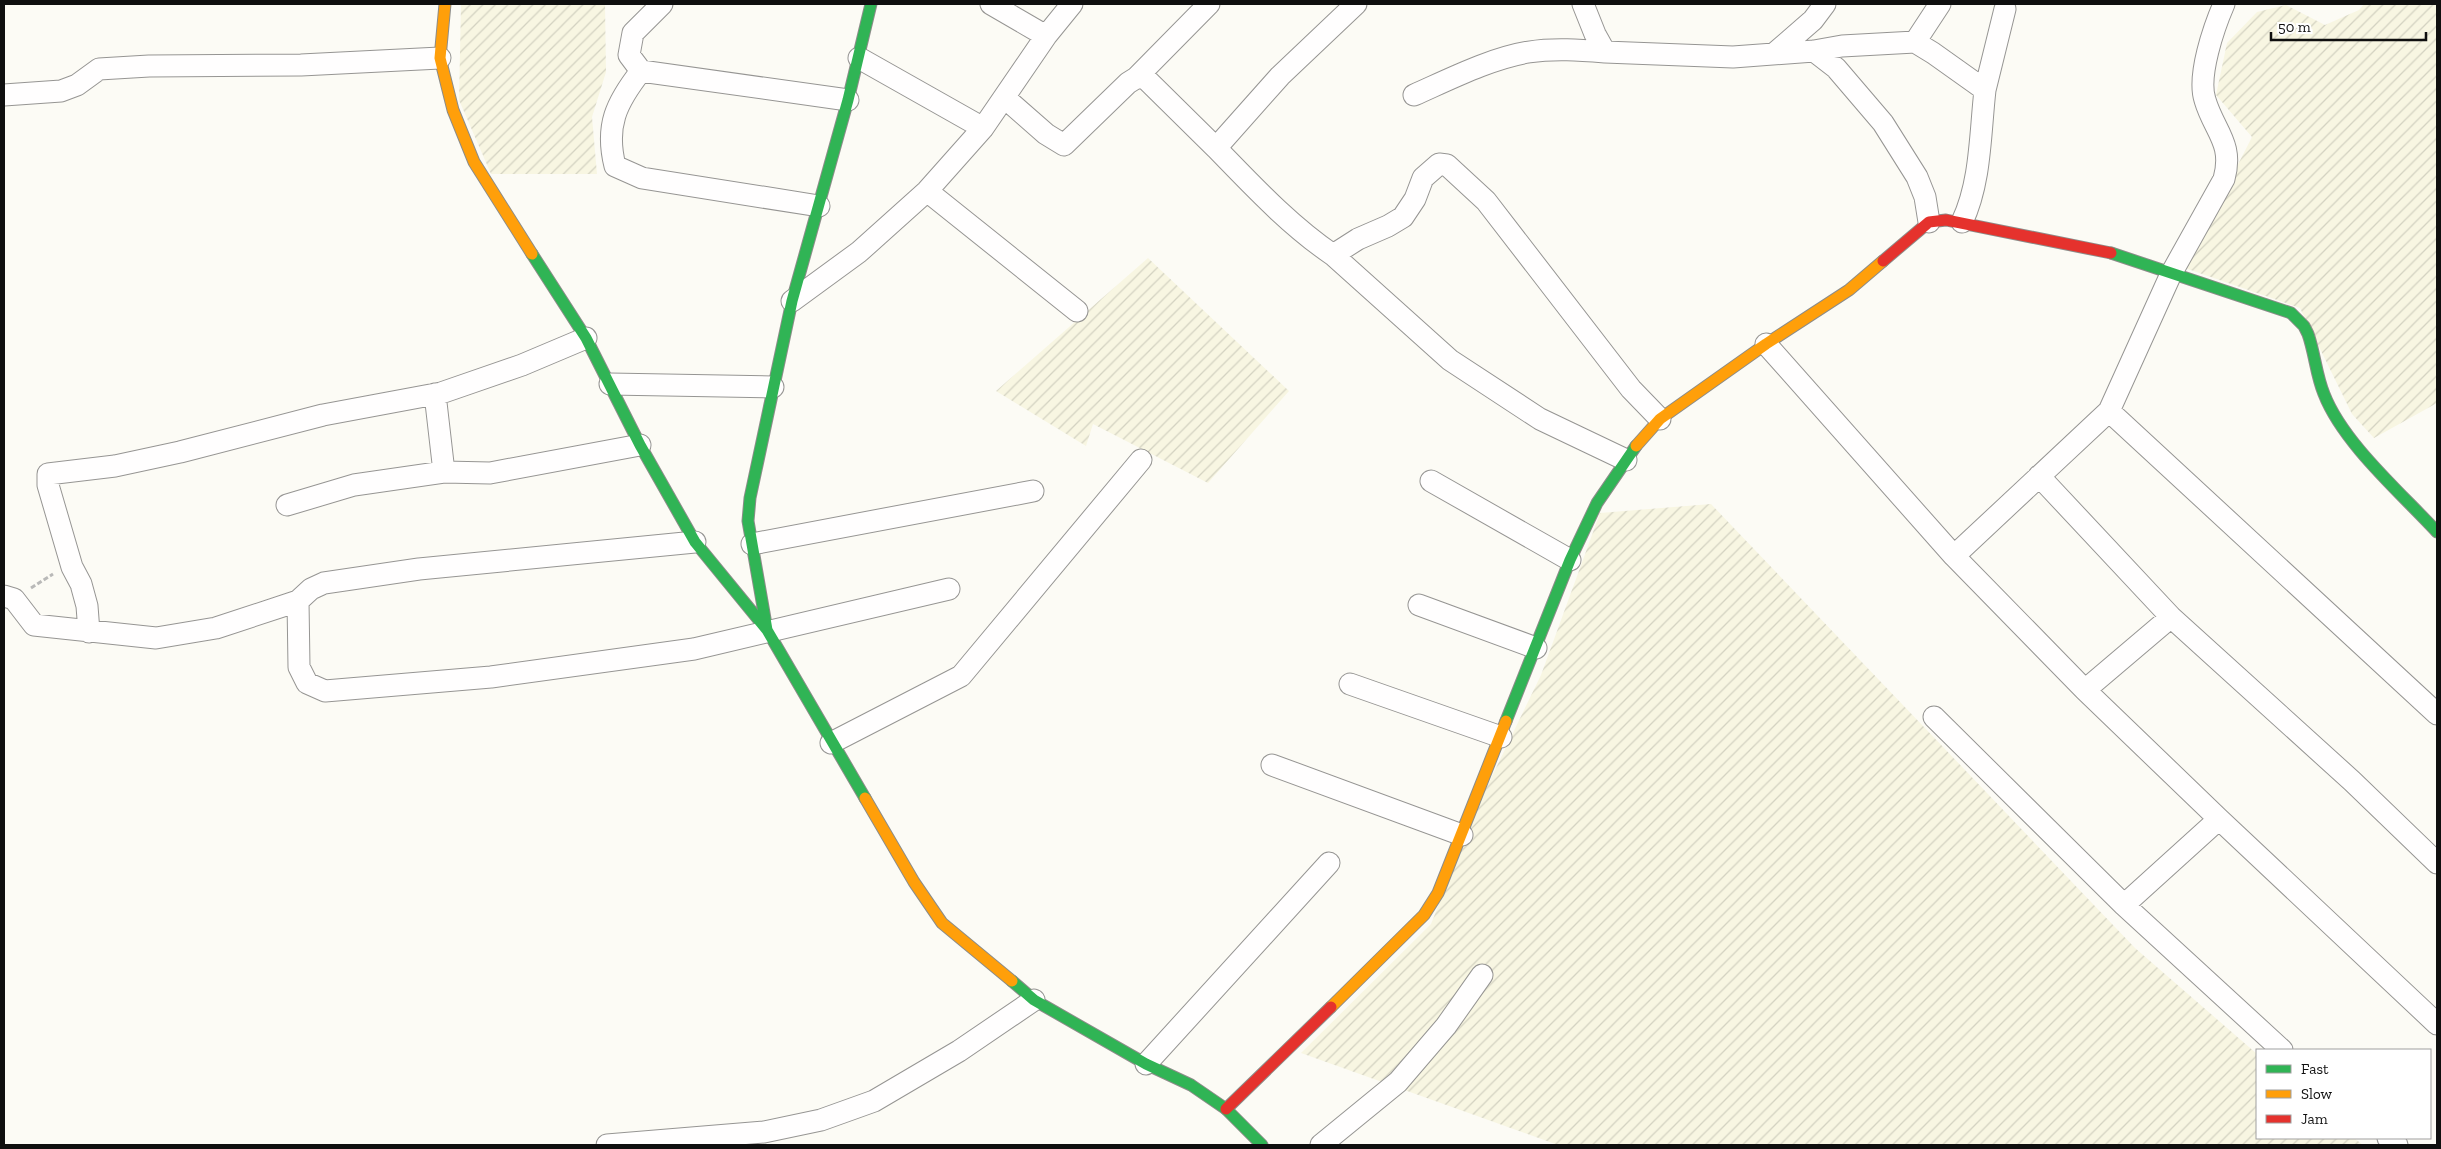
<svg xmlns="http://www.w3.org/2000/svg" width="2441" height="1149" font-family="'Zilla Slab',serif">
	<style>
		.farmland { fill: url(#farmland-furrows) }
		.lines { fill: none; stroke-linecap: round; stroke-linejoin: round }
		.street-casing { stroke: #969593; stroke-width: 23 }
		.fast-casing { stroke: #8c8c89; stroke-width: 13 }
		.slow-casing { stroke: #8c8c89; stroke-width: 13 }
		.jam-casing { stroke: #8c8c89; stroke-width: 13 }
		.path { stroke: #b9b9b8; stroke-width: 3; stroke-dasharray: 5 2.5; stroke-linecap: butt }
		.street { stroke: #fffefe; stroke-width: 21 }
		.fast { stroke: #30b455; stroke-width: 11 }
		.slow { stroke: #ff9f0a; stroke-width: 11 }
		.jam { stroke: #e5322d; stroke-width: 11 }
	</style>
	<defs>
		<pattern id="farmland-furrows" width="10" height="10" patternUnits="userSpaceOnUse" patternTransform="scale(1.25)"><rect width="10" height="10" fill="#f8f6e2"/><path d="M-1 1l2-2M0 10L10 0M9 11l2-2" fill="none" stroke="#d3d2c1"/></pattern>
	</defs>
	<rect width="100%" height="100%" fill="#fcfbf5"/>
	<path class="farmland" d="M461,4H605L606,72L592,117L597,174H491L459,100Z
		M2364,4H2437V403L2374,438L2352,414L2300,308L2185,268L2252,137L2216,95L2227,43L2257,12L2286,5L2325,25L2359,10Z
		M1148,258L1289,391L1208,483L1093,424L1086,446L996,391Z
		M1711,504L2135,948L2257,1054V1138H2354L2363,1145H1558L1301,1053L1431,924L1480,801L1541,675L1600,513Z"/>
	<g class="lines">
		<defs>
			<path id="street" d="M662,4L633,33L629,55L641,71C616,103 605,126 615,166L642,178L819,206
				M991,4L1046,36
				M1583,4L1595,34L1605,52L1733,57L1814,51L1842,46L1915,42L1933,53L1985,90C1980,134 1981,182 1962,222
				M2224,4C2214,27 2197,76 2205,100C2214,131 2234,143 2224,179L2171,274L2109,411L1954,556L2085,690L2219,819L2437,1024
				M1915,42L1940,4
				M1814,51L1836,68L1883,123L1917,177L1925,197L1929,222
				M1775,53L1813,20L1825,4
				M859,58L983,128
				M641,71L848,100
				M1136,78L1209,4
				M1985,90L2005,9
				M4,95L61,91L77,85L99,69L149,66L301,65L440,58
				M1414,95C1448,80 1491,58 1529,52C1554,48 1580,50 1605,52
				M1005,98L1046,134L1064,145L1128,83L1136,78H1145L1216,148L1280,76L1356,4
				M1216,148C1253,186 1289,225 1333,255L1358,239L1388,226L1403,217L1415,199L1423,178L1439,164L1447,165L1486,201L1631,389L1660,419
				M927,191L1077,311
				M1333,255L1450,360L1540,419L1626,460
				M792,301L859,252L927,191L983,128L1046,36L1072,4
				M1766,344L1954,556
				M610,384L773,387
				M435,394L444,472
				M2109,411L2437,714
				M2039,476L2171,617L2352,781L2437,863
				M1431,481L1570,560
				M287,505L354,485L444,472L490,473L640,445
				M695,542L419,569L324,583L311,589L298,601L299,667L307,683L325,691L491,677L694,649L949,589
				M752,544L1033,491
				M4,596L14,599L34,625L156,638L216,628L298,601
				M1419,605L1536,648
				M89,632L87,606L81,584L72,567L48,485V474L115,466L180,452L323,415L441,393L522,365L586,338
				M1350,684L1501,737
				M2085,690L2171,617
				M1934,717L2124,905L2282,1050
				M831,743L961,676L1141,460
				M1272,765L1462,835
				M2124,905L2219,819
				M1146,1064L1329,863
				M2388,1138L2397,1145
				M607,1145L764,1132L821,1120L874,1101L959,1051L1034,1000
				M1321,1145L1398,1082L1446,1026L1482,975"/>
			<path id="fast" d="M2111,253L2291,313L2304,326L2308,334C2315,354 2316,375 2324,394C2343,443 2401,493 2437,532
				M532,254L586,338L640,445L695,542L767,630L865,798
				M767,630L748,521L750,498L792,301L848,100L871,4
				M1506,721L1570,560L1597,503L1636,446
				M1012,981L1034,1000L1146,1064L1191,1085L1226,1109L1262,1145"/>
			<path id="slow" d="M445,4L440,58L453,110L474,162L532,254
				M1636,446L1660,419L1766,344L1849,290L1883,261
				M865,798L914,882L942,923L1012,981
				M1331,1007L1424,915L1438,893L1506,721"/>
			<path id="jam" d="M1883,261L1929,222L1946,220L2111,253
				M1226,1109L1331,1007"/>
		</defs>
		<use href="#street" class="street-casing"/>
		<use href="#fast" class="fast-casing"/>
		<use href="#slow" class="slow-casing"/>
		<use href="#jam" class="jam-casing"/>
		<path class="path" d="M31,588L53,574"/>
		<use href="#street" class="street"/>
		<use href="#fast" class="fast"/>
		<use href="#slow" class="slow"/>
		<use href="#jam" class="jam"/>
	</g>
	<rect width="2441" height="1149" fill="none" stroke="#0f0f0f" stroke-width="10"/>
	<rect x="2256" y="1049" width="175" height="90" fill="#ffffff" stroke="#9f9f9f"/>
	<rect x="2266" y="1065" width="25" height="8" fill="#30b455" stroke="#9f9f9f"/>
	<text x="2301" y="1074" font-size="15" fill="#0f0f0f">Fast</text>
	<rect x="2266" y="1090" width="25" height="8" fill="#ff9f0a" stroke="#9f9f9f"/>
	<text x="2301" y="1099" font-size="15" fill="#0f0f0f">Slow</text>
	<rect x="2266" y="1115" width="25" height="8" fill="#e5322d" stroke="#9f9f9f"/>
	<text x="2301" y="1124" font-size="15" fill="#0f0f0f">Jam</text>
	<path d="M2271 32v8h155v-8" fill="none" stroke="#0f0f0f" stroke-width="2.5"/>
	<text x="2278" y="32" font-size="15" fill="#0f0f0f" stroke="#ffffff" stroke-width="4" paint-order="stroke">50 m</text>
</svg>
